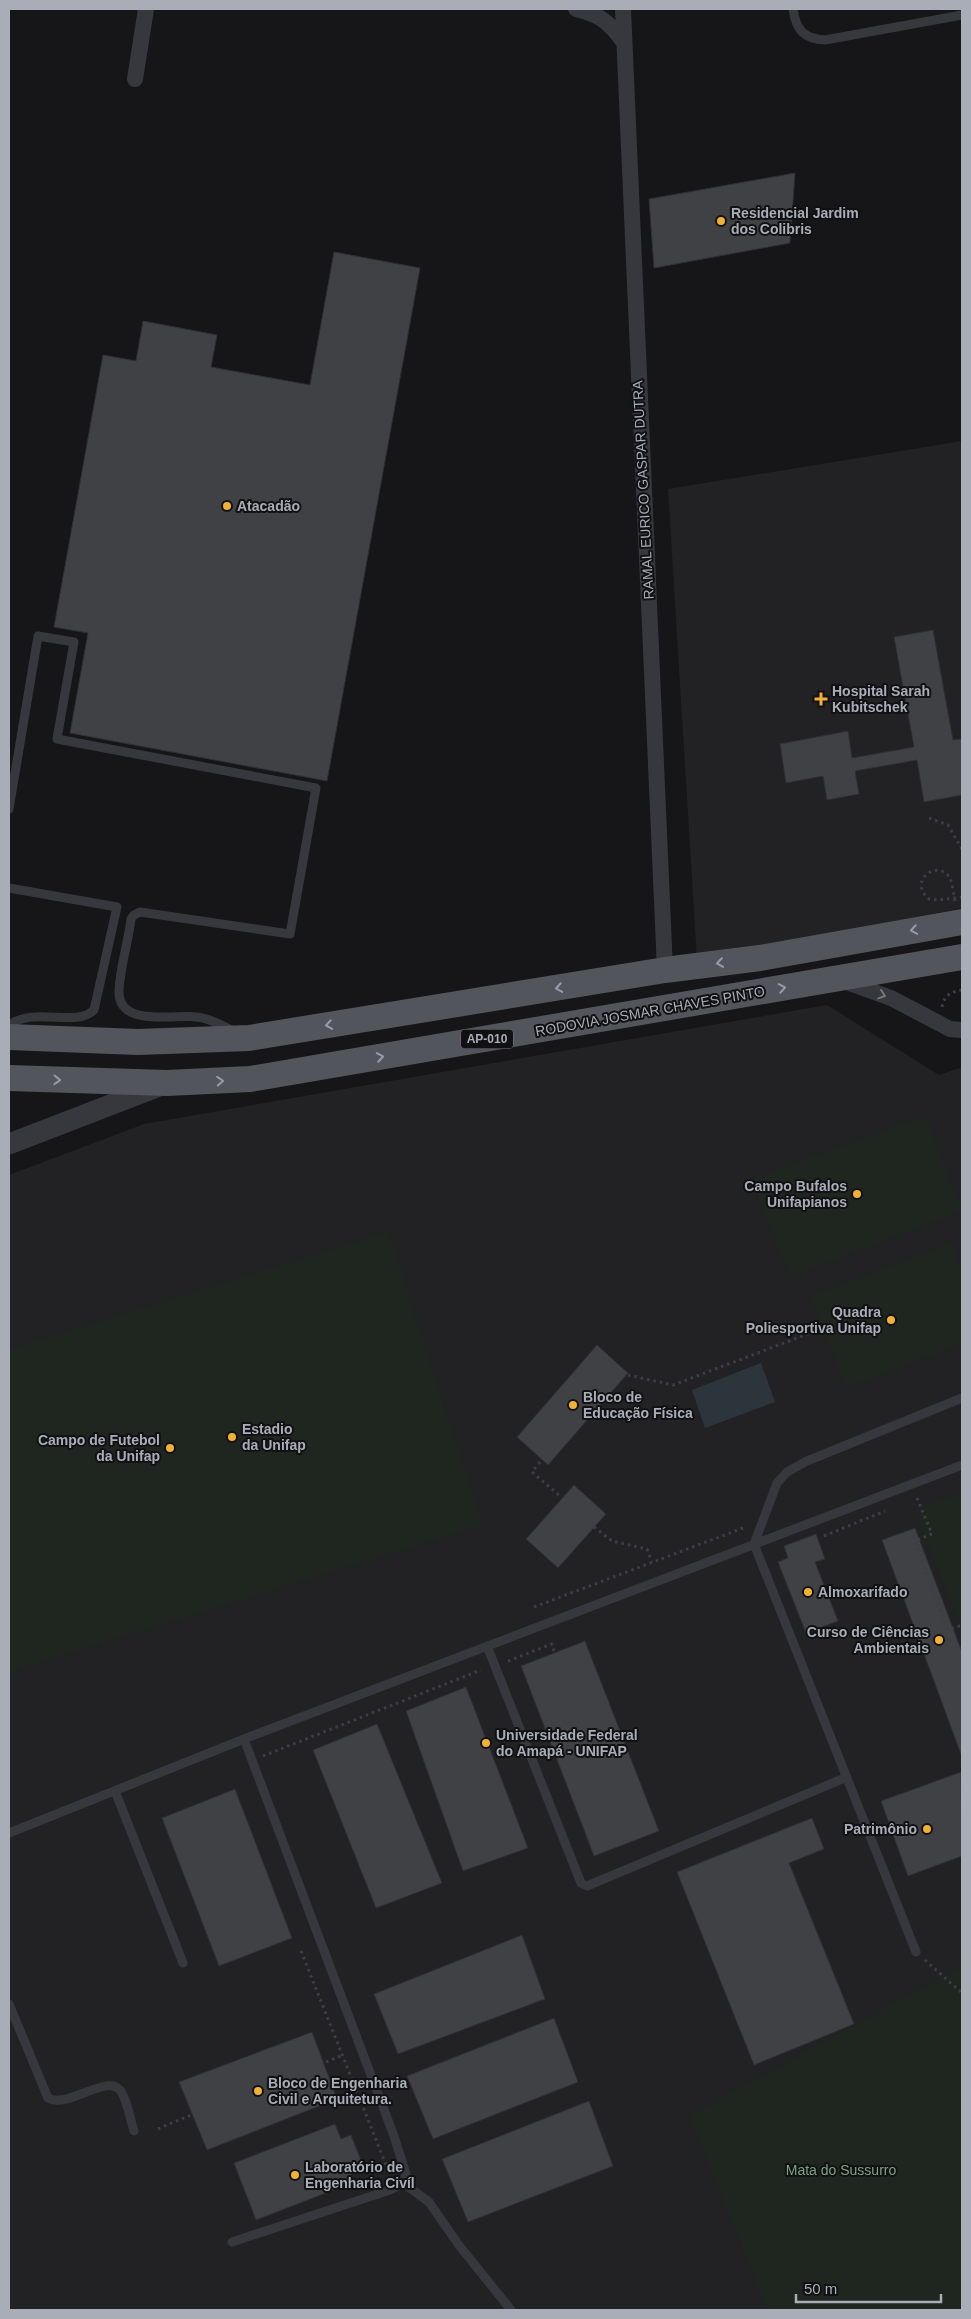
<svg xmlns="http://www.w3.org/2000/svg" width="971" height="2319" font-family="Helvetica,sans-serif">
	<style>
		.built { fill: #222225 }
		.green { fill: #1e261f }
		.water { fill: #2c353c }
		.building { fill: #404145; stroke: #303034 }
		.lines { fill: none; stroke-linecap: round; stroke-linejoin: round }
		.path { stroke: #3d3f44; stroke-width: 3; stroke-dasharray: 2.5 4; stroke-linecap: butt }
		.service { stroke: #37383d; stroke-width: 9 }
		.minor { stroke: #37383d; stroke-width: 16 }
		.tertiary { stroke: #37383d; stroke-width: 21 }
		.primary { stroke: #53555c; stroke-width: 26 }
		.oneway { stroke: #979ba6 }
		.oneway2 { stroke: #757881 }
		.poi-dot { fill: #f2b134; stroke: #111113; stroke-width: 2 }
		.labels { text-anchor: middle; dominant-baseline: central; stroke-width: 4; stroke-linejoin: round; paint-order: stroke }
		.shield { fill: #111113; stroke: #7b7e86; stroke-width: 1 }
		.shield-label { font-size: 12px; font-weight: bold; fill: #a8adb8 }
		.poi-label { font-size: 14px; font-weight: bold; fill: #a8adb8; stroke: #111113; text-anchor: start }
		.street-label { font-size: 14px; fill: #a8adb8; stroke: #111113 }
		.park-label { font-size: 14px; fill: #7fa381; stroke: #111113 }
	</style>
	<rect width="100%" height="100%" fill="#161618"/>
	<path class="built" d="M962,441V908L697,960L668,489Z
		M827,1005L939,1075L962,1067V2310H9V1175L144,1124Z"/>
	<path class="green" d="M925,1116L962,1211L790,1277L751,1179Z
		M388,1232L483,1525L9,1672V1349Z
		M952,1243L962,1270V1344L846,1388L810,1296Z
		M962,1492V1619L958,1621L917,1517L928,1505Z
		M962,1966V2310H768L689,2116Z"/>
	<path class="water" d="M761,1363L775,1402L705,1428L692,1390Z"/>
	<path class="building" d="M795,173L790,243L654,268L649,199Z
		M334,252L420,268L327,781L70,733L88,633L54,627L103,355L136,361L143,321L217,335L211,367L310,385Z
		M933,630L953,740L962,739V795L924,802L917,760L855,771L859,794L827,800L823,776L786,783L780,744L848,731L852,758L914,747L894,637Z
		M597,1345L628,1373L548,1465L517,1437Z
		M574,1485L606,1514L558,1568L526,1539Z
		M915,1528L962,1652V1757L882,1540Z
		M816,1534L825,1559L815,1562L838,1621L806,1633L778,1562L788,1558L784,1546Z
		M585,1641L659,1831L594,1856L521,1666Z
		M466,1687L528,1848L463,1871L406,1711Z
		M377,1724L442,1883L376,1908L313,1750Z
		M961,1772L962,1856L908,1876L881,1801Z
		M235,1789L292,1938L219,1966L162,1818Z
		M812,1818L824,1849L789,1863L854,2024L754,2065L677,1872Z
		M522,1935L545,1999L398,2054L374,1994Z
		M554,2018L578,2082L433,2139L407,2076Z
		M312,2032L337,2099L207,2150L179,2082Z
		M589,2101L613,2166L468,2222L442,2159Z
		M335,2124L341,2139L351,2135L362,2163L349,2168L354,2182L256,2220L234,2163Z"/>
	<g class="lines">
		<path class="path" d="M929,818L948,825L962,849
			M955,901C953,894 953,884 950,878C938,858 907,881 929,899L939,900L962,897
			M942,1007C944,995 951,992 962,990
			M628,1375L673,1385L821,1329
			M540,1462L532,1472L561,1497
			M917,1498L932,1534L915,1541L948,1630L962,1625
			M594,1527L612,1541L647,1549L652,1562
			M824,1536L885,1511
			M534,1607L743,1528
			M508,1661L552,1644L554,1651
			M263,1756L481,1670
			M301,1951L388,2170
			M925,1960L962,1993
			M326,2062L343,2055
			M158,2129L191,2115"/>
		<path class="service" d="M793,9C796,30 804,39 825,40L962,15
			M9,809L38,636L74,642L57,739L316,788L290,934L140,912L134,915L131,919C128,943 120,968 119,991C118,1028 176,1014 197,1017C209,1018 221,1025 232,1030
			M9,888L117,907L94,1010C75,1028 36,1006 9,1025
			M487,1646L581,1883L587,1886L847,1777
			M244,1739L962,1465
			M115,1791L183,1963
			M9,1833L244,1739L394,2136L406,2174L403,2183L390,2190L232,2242
			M916,1952L754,1544L777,1483L787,1472L807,1461L962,1398
			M9,2004L48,2098C68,2110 110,2070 122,2093C128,2104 130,2119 134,2131
			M403,2183L429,2202L458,2244L511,2310"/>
		<path class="minor" d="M576,9C600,15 608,21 623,41
			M623,9L665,970
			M135,79L146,9
			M841,980L891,998L950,1029L962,1030"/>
		<path class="tertiary" d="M9,1144L162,1085"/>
		<path class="primary" d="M9,1037L138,1042L249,1038L665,970L760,958L962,922
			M9,1078L167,1083L250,1079L962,957"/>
	</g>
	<defs><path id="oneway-chevron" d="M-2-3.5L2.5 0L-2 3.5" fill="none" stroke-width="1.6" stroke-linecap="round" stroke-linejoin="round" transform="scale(1.25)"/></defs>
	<g class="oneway">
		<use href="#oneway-chevron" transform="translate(914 930) rotate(170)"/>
		<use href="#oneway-chevron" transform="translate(720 963) rotate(172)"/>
		<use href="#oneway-chevron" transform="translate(559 988) rotate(171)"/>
		<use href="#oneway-chevron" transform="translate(782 988) rotate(-10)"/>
		<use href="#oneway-chevron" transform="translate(329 1025) rotate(171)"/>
		<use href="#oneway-chevron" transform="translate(380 1057) rotate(-10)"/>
		<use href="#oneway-chevron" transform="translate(57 1080) rotate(2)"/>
		<use href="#oneway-chevron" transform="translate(220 1081) rotate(-4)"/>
	</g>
	<use class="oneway2" href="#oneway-chevron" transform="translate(882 995) rotate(19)"/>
	<g class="poi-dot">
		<circle cx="721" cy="221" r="5"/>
		<circle cx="227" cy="506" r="5"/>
		<path d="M818.5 691.5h5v5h5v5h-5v5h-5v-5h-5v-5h5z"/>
		<circle cx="857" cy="1194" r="5"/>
		<circle cx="891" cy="1320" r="5"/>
		<circle cx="573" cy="1405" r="5"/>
		<circle cx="232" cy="1437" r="5"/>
		<circle cx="170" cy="1448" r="5"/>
		<circle cx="808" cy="1592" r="5"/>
		<circle cx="939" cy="1640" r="5"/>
		<circle cx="486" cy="1743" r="5"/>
		<circle cx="927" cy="1829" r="5"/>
		<circle cx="258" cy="2091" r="5"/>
		<circle cx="295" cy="2175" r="5"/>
	</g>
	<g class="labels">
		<rect class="shield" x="461" y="1029.5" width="52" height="19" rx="4"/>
		<g class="shield-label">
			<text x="487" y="1039">AP-010</text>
		</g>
		<g class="poi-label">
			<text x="731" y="213">Residencial Jardim<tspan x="731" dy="16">dos Colibris</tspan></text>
			<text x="237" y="506">Atacadão</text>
			<text x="832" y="691">Hospital Sarah<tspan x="832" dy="16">Kubitschek</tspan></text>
			<text x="847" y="1186" text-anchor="end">Campo Bufalos<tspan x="847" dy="16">Unifapianos</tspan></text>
			<text x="881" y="1312" text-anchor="end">Quadra<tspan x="881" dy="16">Poliesportiva Unifap</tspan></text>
			<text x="583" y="1397">Bloco de<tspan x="583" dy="16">Educação Física</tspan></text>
			<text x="242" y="1429">Estadio<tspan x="242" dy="16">da Unifap</tspan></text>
			<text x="160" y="1440" text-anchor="end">Campo de Futebol<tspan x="160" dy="16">da Unifap</tspan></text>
			<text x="818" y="1592">Almoxarifado</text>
			<text x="929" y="1632" text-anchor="end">Curso de Ciências<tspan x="929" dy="16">Ambientais</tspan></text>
			<text x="496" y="1735">Universidade Federal<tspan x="496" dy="16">do Amapá - UNIFAP</tspan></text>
			<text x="917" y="1829" text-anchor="end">Patrimônio</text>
			<text x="268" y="2083">Bloco de Engenharia<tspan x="268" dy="16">Civil e Arquitetura.</tspan></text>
			<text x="305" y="2167">Laboratório de<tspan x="305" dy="16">Engenharia Civíl</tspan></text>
		</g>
		<g class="street-label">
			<text transform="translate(643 490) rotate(-93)">RAMAL EURICO GASPAR DUTRA</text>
			<text transform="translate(650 1011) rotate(-10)">RODOVIA JOSMAR CHAVES PINTO</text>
		</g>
		<g class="park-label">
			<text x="841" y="2170">Mata do Sussurro</text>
		</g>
	</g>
	<rect width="971" height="2319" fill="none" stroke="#a8adb8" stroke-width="20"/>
	<path d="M796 2294v8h145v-8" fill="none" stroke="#a8adb8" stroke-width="2.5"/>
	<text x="804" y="2294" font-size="15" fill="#a8adb8" stroke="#111113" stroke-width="4" paint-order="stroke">50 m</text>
</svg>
